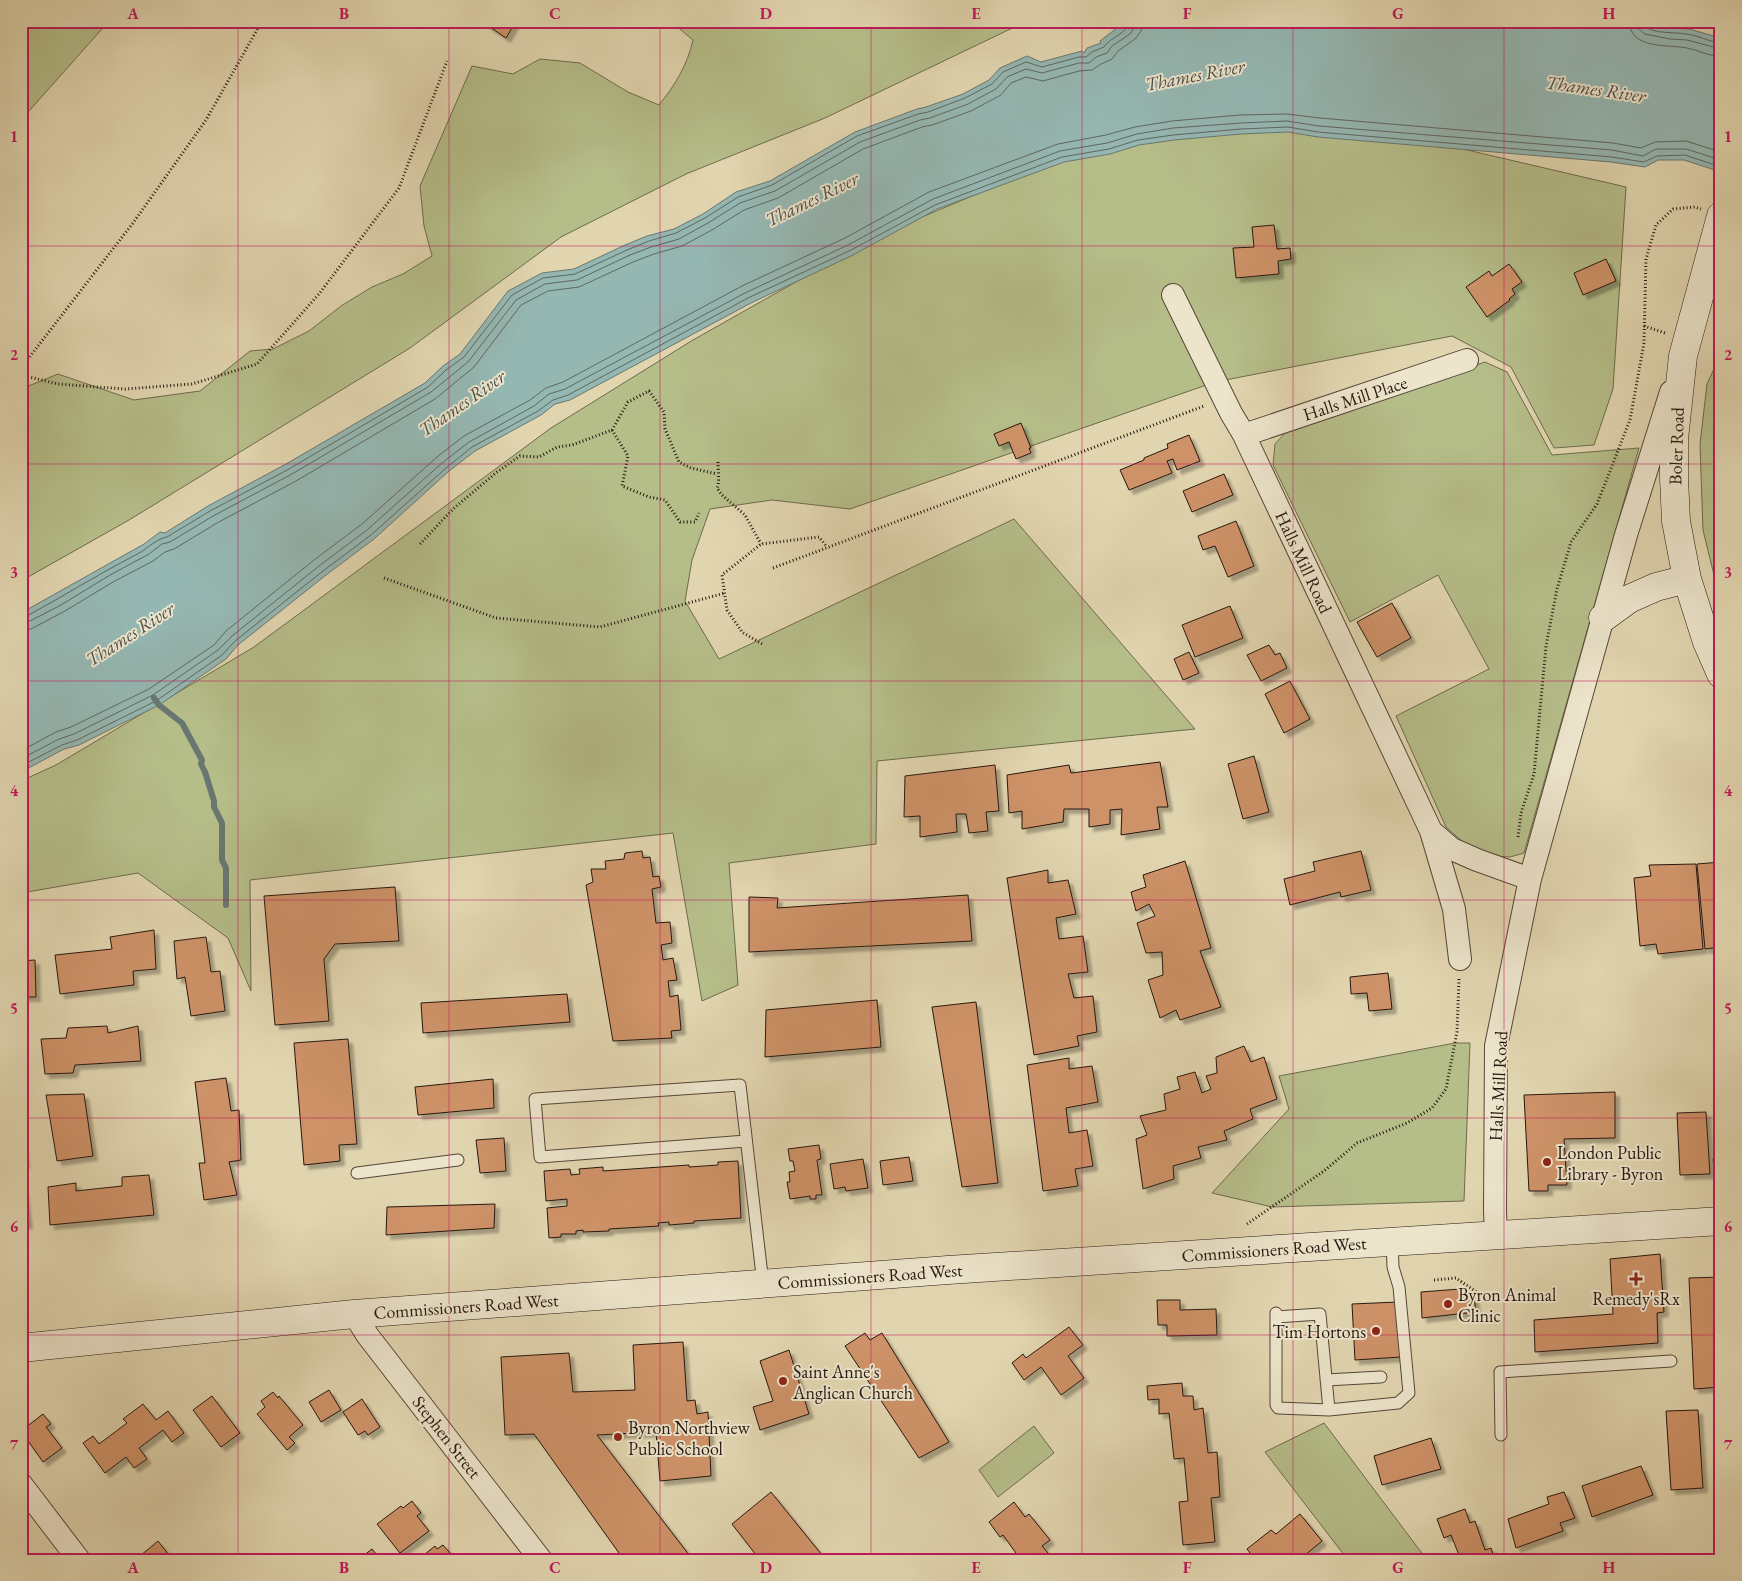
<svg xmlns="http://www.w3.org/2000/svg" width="1742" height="1581" font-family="'EB Garamond',serif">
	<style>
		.green { fill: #b5bd89; stroke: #6e6a4c }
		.water { fill: #95b7b2; stroke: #697771 }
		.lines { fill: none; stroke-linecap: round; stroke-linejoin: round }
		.shore { stroke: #5e6761; stroke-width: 1 }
		.stream { stroke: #697771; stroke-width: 6 }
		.building { fill: #ce9267; stroke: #271710; filter: url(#shadow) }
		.service-casing { stroke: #564638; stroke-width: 13 }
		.minor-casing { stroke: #564638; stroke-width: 24 }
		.secondary-casing { stroke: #271710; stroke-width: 29 }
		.path { stroke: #271710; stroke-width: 3; stroke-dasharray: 1 2.5; stroke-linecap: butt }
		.service { stroke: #ece4cb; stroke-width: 11 }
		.minor { stroke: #ece4cb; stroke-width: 22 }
		.secondary { stroke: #ece4cb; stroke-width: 28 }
		.grid { fill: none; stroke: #c2185b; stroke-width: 1; stroke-opacity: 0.55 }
		.poi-dot { fill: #8f2418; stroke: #ece4cb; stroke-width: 2 }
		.labels { text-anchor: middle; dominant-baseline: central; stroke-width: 4; stroke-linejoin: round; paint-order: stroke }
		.street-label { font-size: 18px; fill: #271710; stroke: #ece4cb }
		.poi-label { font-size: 18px; fill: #271710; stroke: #ece4cb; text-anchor: start }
		.water-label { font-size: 19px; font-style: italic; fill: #4e4f49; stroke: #ece4cb }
		.neatline { fill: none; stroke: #c2185b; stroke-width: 2 }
		.grid-label { font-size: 16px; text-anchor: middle; font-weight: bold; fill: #c2185b }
	</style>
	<defs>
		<filter id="shadow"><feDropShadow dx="4.5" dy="4.5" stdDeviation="1" flood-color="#0004"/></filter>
	</defs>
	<rect width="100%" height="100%" fill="#e1d5af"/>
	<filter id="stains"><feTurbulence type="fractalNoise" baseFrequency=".004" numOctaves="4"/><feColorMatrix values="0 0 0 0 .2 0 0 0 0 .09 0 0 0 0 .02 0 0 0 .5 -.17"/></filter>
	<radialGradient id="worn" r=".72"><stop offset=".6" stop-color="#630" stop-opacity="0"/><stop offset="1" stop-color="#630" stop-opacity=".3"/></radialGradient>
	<path class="green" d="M21,21H109L21,120Z
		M666,21H1027L825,118L686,174L561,237L410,348L129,520L21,581V389L58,374L134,400L200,391L250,351L273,349L309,331L341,306L372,287L403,274L432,256L424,226L420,186L472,66L513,74L540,59L580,63L628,92L659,105C675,85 687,66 693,40L675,25Z
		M1236,108L1450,146L1626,187L1613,389L1594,445L1554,448L1511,367L1452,336L1215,382L850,509L772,500L710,509L692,560L685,601L719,659L1014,519L1195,729L877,761L876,844L729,863L738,985L702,1001L673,833L250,880L251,991L228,938L138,873L21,893V781L56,765L254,647L551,428L693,340L879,235L1046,165Z
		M1721,354V604L1703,530L1700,444L1707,384Z
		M1485,362L1507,372L1552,455L1639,448L1524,853L1510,857L1491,856L1465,844L1446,827L1396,716L1489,669L1438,575L1350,622L1273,465L1275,444L1287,431Z
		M1455,1043H1470L1464,1201L1272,1207L1212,1193L1289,1109L1279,1076Z
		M1324,1423L1427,1560H1348L1265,1452Z
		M1034,1426L1054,1453L998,1497L979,1470Z"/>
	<path class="water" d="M1126,21H1637L1671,28L1689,29L1721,38V172L1684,160H1658L1645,167L1611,162L1318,137L1288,132L1241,134L1174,140L1139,145L1110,154L1064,162L937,209L853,255L751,303L570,400L555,404L541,415L475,451L449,471L374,539L326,575L238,645L226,659L159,705L79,745L64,749L21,772V613L144,544L160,532L165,533L208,506L286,464L425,383L443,366L460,354L508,291L542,273L574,269L625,245L647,236L674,229L703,214L736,192L770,181L855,132L917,109L926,107L963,94L989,80L1000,68L1027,56L1041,62L1082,51L1084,53L1087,48L1101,43L1100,41Z"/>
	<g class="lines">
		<path class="shore" d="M1629,21C1630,50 1667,44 1687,48C1698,50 1709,56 1721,57
			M1637,21L1639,29L1645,34L1670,39L1687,40L1721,49
			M1643,21L1644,26C1654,34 1674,32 1686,34C1698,35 1709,42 1721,43
			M21,617H25C64,596 102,572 141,552C150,546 157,539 167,537L210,511L289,469L428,387L446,370L464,357L512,295L543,278L575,274L627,250L649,241L676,233L705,218L738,197L772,185L857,136L918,114L928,112L965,98L992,84L1003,72L1026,62L1042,67L1079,57H1086L1092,52L1104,47C1110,37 1128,34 1129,21
			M21,623L28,622L61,605L110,575L149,554L162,544L170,542L213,516L292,474L431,392L468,362L516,300L545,284L577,280L630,255L651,247L679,239L708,223L740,203L775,191L860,142L920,120L930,118L968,104L996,89L1007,77L1026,69L1042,73L1079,63H1089L1096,57L1107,53L1112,46L1130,34L1134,28L1136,21
			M21,631L31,629L65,611L113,582L153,561L165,552L174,549L217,523L296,481L435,399L474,367L521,305L548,291L579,287L633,262L654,254L682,246L712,230L744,210L778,198L863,149L922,127L932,125L971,111L1001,95L1011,83L1026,77L1043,81L1079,71L1092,70L1101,64L1112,59L1118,51L1135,39L1141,31L1143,21
			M21,751L56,732L71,727L149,689L214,645L226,631L314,560L362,524L437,457L464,436L530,400L546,388L563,382L742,286L845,238L929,192L1058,144L1106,135L1135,127L1172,121L1240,115L1287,114L1320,118L1613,143L1641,148L1655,142L1686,141L1721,152
			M21,759L59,739L74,734L153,695L218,650L232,636L319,566L367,530L442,463L469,442L534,406L549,394L565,389L745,293L848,245L933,199L1060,151L1107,143L1137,134L1173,128L1241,123L1287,121L1319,126L1612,150L1643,156L1656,149H1686L1721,160
			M21,766L62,745L77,740L156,701L222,655L235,641L323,571L371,535L446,468L472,447L538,411L553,400L568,395L748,298L851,250L935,205L1062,157L1109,149L1138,140L1173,135L1241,129L1288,127L1318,132L1612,157L1644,162L1657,156L1685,155L1721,167"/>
		<path class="stream" d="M154,698L159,705L182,723L202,760L201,764L205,772L214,801V807L222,823V860L226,868V905"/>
	</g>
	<path class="building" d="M481,21H516L506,38Z
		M1274,225L1277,249L1290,248L1291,259L1278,261L1279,274L1236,278L1233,248L1254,247L1252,227Z
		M1606,259L1616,281L1583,295L1574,273Z
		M1509,264L1522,282L1512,289L1515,294L1509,299L1510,300L1487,317L1466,287L1489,271L1492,276Z
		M1021,423L1031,448H1029L1031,453L1016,459L1009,442L999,446L994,434Z
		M1189,435L1200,461L1177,470L1173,459L1167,461L1172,473L1129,490L1120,470L1144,460V458L1168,448L1167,444Z
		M1224,474L1233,495L1192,512L1183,491Z
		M1236,521L1254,566L1228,577L1215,546L1203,550L1198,536Z
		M1392,603L1411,638L1377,657L1357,622Z
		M1230,606L1243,638L1195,657L1182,625Z
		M1269,645L1275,655L1280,653L1287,668L1261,681L1247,655Z
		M1189,652L1199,673L1183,680L1174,659Z
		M1290,681L1310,719L1284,733L1265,694Z
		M1254,756L1269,812L1243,819L1228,764Z
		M1160,762L1168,807H1157L1160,829L1121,835L1122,809L1110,810V824L1089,827V809H1064L1063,822L1022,829V811L1009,813L1007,775L1069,765L1071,773Z
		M995,765L999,811L986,812L988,831L969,833L966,814H956L957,832L920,837V816L904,817L905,776Z
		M642,851L643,858L650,857L653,877L659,876L661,887L652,889L656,923L670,922L672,943L661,945L663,960L673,958L677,980L668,981L670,997L678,995L681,1030L671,1031L672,1038L613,1041L586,885L593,882L591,869H606L605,861L624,859L625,853Z
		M1361,851L1371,890L1341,897L1340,892L1290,905L1284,879L1315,871L1313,862Z
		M1185,861L1211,948L1200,951L1221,1007L1180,1020L1176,1010L1160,1018L1148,980L1163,975L1162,952L1146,953L1137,923L1155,916L1149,904L1136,911L1131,892L1146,887L1143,875Z
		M1721,862V947L1705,949L1697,864Z
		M1696,864L1703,949L1658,954L1656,944L1640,946L1634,878L1651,876L1649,865Z
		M1048,870V883L1068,880L1076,914L1056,918L1059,939L1083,936L1088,972L1068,974L1074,998L1093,996L1097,1032L1077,1036L1079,1046L1034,1055L1007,878Z
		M395,887L399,941L335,944L324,959L329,1021L275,1025L264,896Z
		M968,895L972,941L749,952V897L778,898L777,908Z
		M154,930L156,969L133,971L134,985L60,994L55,955L112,949L110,937Z
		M206,937L211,972L220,971L225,1011L191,1016L185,977L177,979L174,941Z
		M35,960L36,997H21V961Z
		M1388,973L1392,1009L1369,1011L1367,993L1351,994L1350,977Z
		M567,994L570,1022L423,1033L421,1003Z
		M877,1000L881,1047L765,1057L766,1010Z
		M976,1002L998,1183L962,1187L932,1007Z
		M107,1026L108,1033L138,1026L141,1061L75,1065L73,1073L45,1074L41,1039L66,1038L68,1028Z
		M348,1039L357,1144L339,1145L340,1161L304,1165L294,1043Z
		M1244,1046L1251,1062L1264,1057L1277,1099L1250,1109L1253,1119L1224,1131L1227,1140L1198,1147L1201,1158L1173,1166L1174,1179L1143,1189L1136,1139L1147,1135L1140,1116L1166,1110L1164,1094L1180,1089L1177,1077L1195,1072L1202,1093L1211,1089L1206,1076L1217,1073L1216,1057Z
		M1069,1058V1069L1092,1066L1098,1102L1066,1108L1069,1133L1087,1130L1093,1166L1075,1169L1078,1186L1043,1191L1027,1065Z
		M226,1078L231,1111L239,1110L241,1160L229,1162L237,1195L204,1200L199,1163H205L195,1082Z
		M493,1079L494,1108L418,1115L415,1087Z
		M1615,1092V1138L1564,1139L1567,1185H1548V1191H1529L1524,1095Z
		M84,1094L93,1156L57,1161L46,1095Z
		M1706,1112L1710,1174L1680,1175L1677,1113Z
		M21,1135L25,1164H21Z
		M504,1138L506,1171L480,1173L476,1140Z
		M819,1145L821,1159L817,1160L822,1195H816V1199H810V1196L790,1199L787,1182H790L789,1172L795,1171L793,1161H790L788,1149Z
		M909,1157L913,1181L883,1185L880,1161Z
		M1721,1158V1180H1715L1713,1159Z
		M863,1159L868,1188L846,1191L845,1187L834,1189L830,1164Z
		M738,1161L741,1218L694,1221V1223L669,1225V1222L658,1223L659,1226L609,1229V1231L583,1232V1230L576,1231V1234H561V1237L549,1238L547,1208L567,1206V1199L546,1201L544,1171L570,1169L571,1175L580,1174L579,1169L603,1167V1171L689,1165V1167L718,1165V1162Z
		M149,1175L154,1215L50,1225L48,1187L76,1183V1191L122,1186V1177Z
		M21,1187H23L28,1224L21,1225Z
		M495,1204L494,1228L386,1235L387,1207Z
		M1660,1254L1664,1312L1657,1313L1658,1343L1535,1352L1534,1320L1613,1314L1610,1259Z
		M1721,1277V1387L1694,1389L1689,1278Z
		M1460,1289L1459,1297L1474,1295L1476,1312L1422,1318L1421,1292Z
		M1157,1300H1180V1310L1216,1309L1217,1335L1167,1336V1325H1158Z
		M1398,1302L1401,1357L1355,1360L1352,1304Z
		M1069,1327L1083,1345L1068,1356L1084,1378L1061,1395L1041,1367L1024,1380L1012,1363L1023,1354L1026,1358Z
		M865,1333L870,1340L882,1333L949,1442L919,1458L845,1346Z
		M683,1342L687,1401L695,1400L697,1414L708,1412L711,1476L660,1481L656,1432L597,1435L693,1560H624L534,1434L505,1435L501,1357L569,1353L573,1392L635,1390L633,1345Z
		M789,1350L809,1414L760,1430L753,1407L773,1401L760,1361Z
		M1182,1383L1183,1396H1193L1194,1410L1203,1408L1208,1453L1217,1452L1220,1497L1211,1498L1215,1542L1183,1545L1179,1502L1188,1501L1184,1458L1174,1459L1169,1413L1159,1414V1399L1148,1400L1147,1386Z
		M329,1390L341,1410L321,1422L309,1402Z
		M273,1392L278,1398L279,1396L303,1425L289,1437L295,1443L287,1450L257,1414L265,1407L261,1401Z
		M212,1396L240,1433L221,1447L193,1410Z
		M362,1399L380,1427L368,1435L365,1431L358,1435L343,1412Z
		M143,1404L156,1420L168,1411L184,1433L172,1442L163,1430L139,1448L147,1459L134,1468L126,1457L105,1473L83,1443L93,1436L99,1444L127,1423L123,1419Z
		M1698,1410L1703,1488L1671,1490L1666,1411Z
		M43,1414L51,1424L46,1427L62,1448L43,1462L21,1431Z
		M1431,1438L1441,1469L1382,1485L1374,1456Z
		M1641,1466L1653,1495L1592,1517L1582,1486Z
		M771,1492L826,1560H760L732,1524Z
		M1564,1492L1575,1518L1560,1523L1563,1531L1516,1548L1508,1519L1549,1504L1547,1497Z
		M412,1501L421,1513L417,1516L429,1531L400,1553L377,1524L401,1506L403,1508Z
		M1014,1502L1025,1517L1029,1514L1050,1540L1042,1546L1054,1560H1021L1003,1535L1000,1537L989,1522Z
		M1465,1509L1470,1523L1475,1521L1485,1550L1491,1548L1495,1560H1461L1451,1535L1444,1538L1437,1519Z
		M1300,1514L1322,1541L1299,1560H1293L1292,1558L1290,1560H1241L1250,1553L1247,1549L1271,1530L1276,1534Z
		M158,1541L173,1560H135Z
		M443,1545L451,1554L448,1556L450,1560L419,1559L435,1546L437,1549Z
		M372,1549L381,1560H358Z"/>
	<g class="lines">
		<defs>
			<path id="service" d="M746,1141L540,1157L535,1099L740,1085L763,1284
				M357,1173L458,1160
				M1276,1313V1405L1278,1408L1329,1410L1398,1403L1409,1393L1399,1287L1393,1267L1392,1241
				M1276,1317L1320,1314L1329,1410
				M1326,1380L1381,1377
				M1501,1435L1500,1372L1671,1361"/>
			<path id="minor" d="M1173,295L1231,413L1244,435L1431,831L1454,909L1460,959
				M1244,435L1467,360
				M1431,831L1452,849L1477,860L1530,879
				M1496,1236L1495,1211L1496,1046L1530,879L1626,535L1671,392
				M354,1314L368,1336L541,1560
				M21,1484L79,1560"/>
			<path id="secondary" d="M1721,216L1683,356L1674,439V478L1676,521L1687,579L1707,642L1721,674
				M1603,618L1629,599L1656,587L1687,579
				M21,1348L354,1314L948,1270L1721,1221"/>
		</defs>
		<use href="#service" class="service-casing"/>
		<use href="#minor" class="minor-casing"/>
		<use href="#secondary" class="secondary-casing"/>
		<path class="path" d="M1644,326L1665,333
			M21,368L133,223L206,120L262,21
			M21,375L58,384L125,389L192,384L257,364L319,294L399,188L447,61
			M612,430L628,456L622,486L649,497L665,500L680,522H695L699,513
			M718,462C718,470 720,481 717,488L722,495L745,515L761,544
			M420,544L453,509L497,472L520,456L539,457L557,447L572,445L612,430L628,402L649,391L664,412L665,429L679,462L691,468L717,474
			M773,568L1204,406
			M384,578L496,618L600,627L725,593
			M762,644L742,632L727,610L722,575L761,544L819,537L827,547
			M1518,837L1521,813L1534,774L1546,646L1557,589L1571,542L1597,504L1630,420L1644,343L1646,259L1656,225L1673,209L1695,207L1701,209
			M1718,851L1721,849
			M1247,1224L1324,1171L1357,1143L1407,1123L1432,1108L1446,1089L1457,1032L1459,979
			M1434,1280L1456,1278L1488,1300"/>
		<use href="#service" class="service"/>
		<use href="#minor" class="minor"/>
		<use href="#secondary" class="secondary"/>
	</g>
	<path class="grid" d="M238,21V1560M449,21V1560M660,21V1560M871,21V1560M1082,21V1560M1293,21V1560M1504,21V1560M21,246H1721M21,464H1721M21,681H1721M21,900H1721M21,1118H1721M21,1335H1721"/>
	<g class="poi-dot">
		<circle cx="1547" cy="1162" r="5"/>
		<path d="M1633.5 1271.5h5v5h5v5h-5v5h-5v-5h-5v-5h5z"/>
		<circle cx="1448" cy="1304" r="5"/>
		<circle cx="1376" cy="1331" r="5"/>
		<circle cx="783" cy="1381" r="5"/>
		<circle cx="618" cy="1437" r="5"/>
	</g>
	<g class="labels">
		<g class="street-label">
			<text transform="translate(1355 398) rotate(-18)">Halls Mill Place</text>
			<text transform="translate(1676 446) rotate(-88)">Boler Road</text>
			<text transform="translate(1304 562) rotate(65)">Halls Mill Road</text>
			<text transform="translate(1498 1086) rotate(-87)">Halls Mill Road</text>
			<text transform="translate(1274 1249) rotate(-4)">Commissioners Road West</text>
			<text transform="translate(870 1276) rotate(-4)">Commissioners Road West</text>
			<text transform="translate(466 1306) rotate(-4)">Commissioners Road West</text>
			<text transform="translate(447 1437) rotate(52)">Stephen Street</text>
		</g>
		<g class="poi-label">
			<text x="1557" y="1152">London Public<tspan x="1557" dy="21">Library - Byron</tspan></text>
			<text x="1458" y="1294">Byron Animal<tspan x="1458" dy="21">Clinic</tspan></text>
			<text x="1636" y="1298" text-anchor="middle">Remedy'sRx</text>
			<text x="1366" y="1331" text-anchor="end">Tim Hortons</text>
			<text x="793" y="1371">Saint Anne's<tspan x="793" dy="21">Anglican Church</tspan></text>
			<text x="628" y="1427">Byron Northview<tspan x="628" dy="21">Public School</tspan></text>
		</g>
		<g class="water-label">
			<text transform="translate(1195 75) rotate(-11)">Thames River</text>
			<text transform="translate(1596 89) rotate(8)">Thames River</text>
			<text transform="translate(812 199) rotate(-26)">Thames River</text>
			<text transform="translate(462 403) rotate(-35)">Thames River</text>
			<text transform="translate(130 634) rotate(-33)">Thames River</text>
		</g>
	</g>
	<rect width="1742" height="1581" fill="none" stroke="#e1d5af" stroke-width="55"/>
	<rect x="28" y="28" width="1686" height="1526" class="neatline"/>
	<g class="grid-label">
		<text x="133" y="19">A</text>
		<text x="344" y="19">B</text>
		<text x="555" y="19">C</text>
		<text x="766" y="19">D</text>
		<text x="976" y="19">E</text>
		<text x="1187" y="19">F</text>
		<text x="1398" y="19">G</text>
		<text x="1609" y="19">H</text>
		<text x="14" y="142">1</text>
		<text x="1728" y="142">1</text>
		<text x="14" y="360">2</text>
		<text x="1728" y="360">2</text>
		<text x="14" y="578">3</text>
		<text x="1728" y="578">3</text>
		<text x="14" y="796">4</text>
		<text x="1728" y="796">4</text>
		<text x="14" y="1014">5</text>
		<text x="1728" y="1014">5</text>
		<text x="14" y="1232">6</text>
		<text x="1728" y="1232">6</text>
		<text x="14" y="1450">7</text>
		<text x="1728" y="1450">7</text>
		<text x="133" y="1573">A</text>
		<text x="344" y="1573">B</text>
		<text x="555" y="1573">C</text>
		<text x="766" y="1573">D</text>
		<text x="976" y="1573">E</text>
		<text x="1187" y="1573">F</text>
		<text x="1398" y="1573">G</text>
		<text x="1609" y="1573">H</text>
	</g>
	<rect width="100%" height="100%" filter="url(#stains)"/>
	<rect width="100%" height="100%" fill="url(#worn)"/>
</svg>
